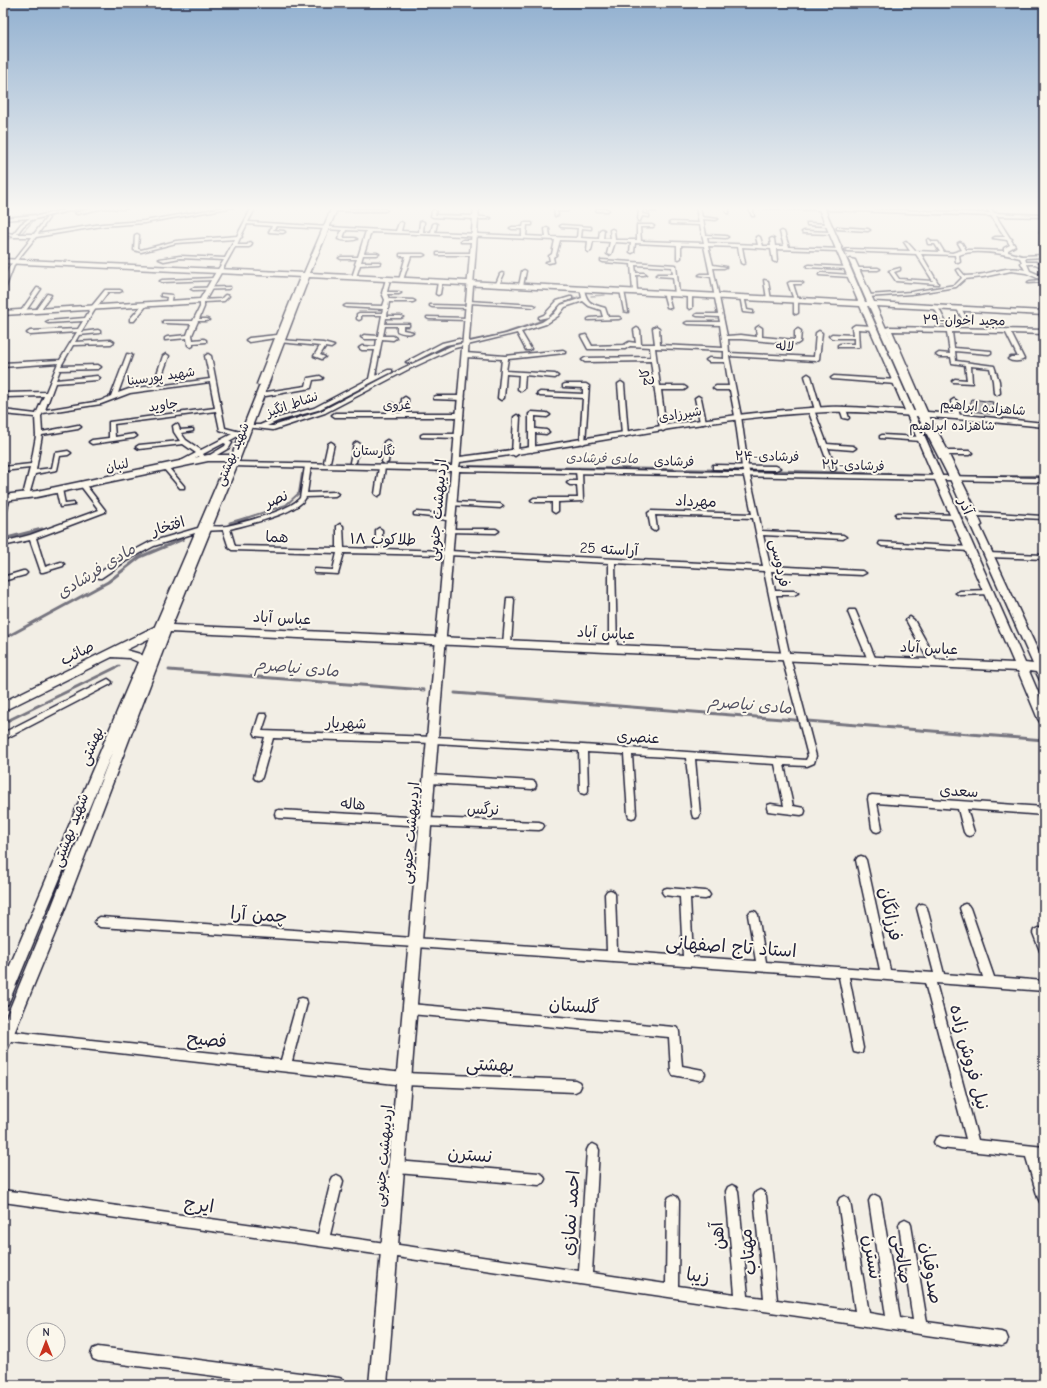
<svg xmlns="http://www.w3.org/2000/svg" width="1047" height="1388" font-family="'Comic Neue','Playpen Sans Arabic',sans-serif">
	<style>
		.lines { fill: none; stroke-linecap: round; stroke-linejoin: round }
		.stream-far2 { stroke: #76747f; stroke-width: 1.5 }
		.stream-far1 { stroke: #76747f; stroke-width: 2 }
		.stream { stroke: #76747f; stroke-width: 3 }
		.building { fill: #c2bebe; stroke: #22223b }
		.minor-casing { stroke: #22223b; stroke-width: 3 }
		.tertiary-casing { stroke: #22223b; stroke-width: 3 }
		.secondary-casing { stroke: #22223b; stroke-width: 3 }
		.minor { fill: #fbf7ec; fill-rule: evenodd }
		.tertiary { fill: #fbf7ec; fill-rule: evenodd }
		.secondary { fill: #fbf7ec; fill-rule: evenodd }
		.labels { text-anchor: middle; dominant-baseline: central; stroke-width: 4; stroke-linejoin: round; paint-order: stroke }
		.far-street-label { font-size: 13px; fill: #22223b; stroke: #fbf7ec }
		.far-neighbourhood-label { font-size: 13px; fill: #22223b; stroke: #fbf7ec }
		.far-water-label { font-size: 13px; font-style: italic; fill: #535263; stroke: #fbf7ec }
		.street-label { font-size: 15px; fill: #22223b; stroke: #fbf7ec }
		.water-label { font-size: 16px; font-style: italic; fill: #535263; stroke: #fbf7ec }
		.near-street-label { font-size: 18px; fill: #22223b; stroke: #fbf7ec }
	</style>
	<rect width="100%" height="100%" fill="#f2eee5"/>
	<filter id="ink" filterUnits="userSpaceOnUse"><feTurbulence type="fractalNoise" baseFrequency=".025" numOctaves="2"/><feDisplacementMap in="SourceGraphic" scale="8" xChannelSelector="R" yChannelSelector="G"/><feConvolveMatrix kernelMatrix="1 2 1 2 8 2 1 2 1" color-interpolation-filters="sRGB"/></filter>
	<g filter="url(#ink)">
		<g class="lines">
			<path class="stream-far2" d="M3,241L21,234L35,219L89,207
				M591,296L605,295
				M468,341L502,334L540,321L551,316L563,303L578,297
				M456,344L464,342"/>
			<path class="stream-far1" d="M284,420L323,409L444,347L460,343
				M376,465H447
				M469,466L736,470
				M759,470L930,475
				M965,476H1044
				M243,519L286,505L299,493L302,474"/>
			<path class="stream" d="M230,523L247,518
				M3,539L42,529
				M3,639L108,582L140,557L183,539
				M169,670L424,690
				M455,693L1044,740
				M3,723L119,666"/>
		</g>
		<path class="building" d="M972,399L993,402L990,414L968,410Z"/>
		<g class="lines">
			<defs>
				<path id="minor" d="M78,207H85L31,220L23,226L17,234H34L47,217L49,218L38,234L102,224L144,221L226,207H234L144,223L102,226L36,237L15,263L5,289L3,290C3,267 20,255 32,237H14L3,234V232L13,234L21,224L30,218L3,220V218L35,215L37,216Z
					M98,207H130L123,209L104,208L77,214L75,213Z
					M252,207H256L248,222L396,231L399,223L401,222L403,223L401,231L419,232L420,222L422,221L424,222L423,232H431L433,224L435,223L437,224L435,232L522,236V229H512L510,228L512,227H523L524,223H532V225H527L526,236L546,237L545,229L547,228L549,229L550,237L577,238L578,228L561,227L560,226L562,225L591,227V229L582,228L581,238L599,239L600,230L602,229L604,230L603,239H611L610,230L612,229L614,230L615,240H637V225H652L654,226L653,227H640L641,241L704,243L700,225L671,224L669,223L671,222L699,223L696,207H700L702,217L718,219L716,220L703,219L706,235L726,236L728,237L726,238L707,237L708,243L758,245L756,237L758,236L760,237L763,246H771L770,239L772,238L774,239L775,246H784L780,232L782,231L784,232L789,247L841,249V250L839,251L776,249L777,261L775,262L773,261L771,249L742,247L745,263L743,264L741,263L738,247L708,246L713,265L726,267L724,268H713L727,336L741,335L757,337L756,328L759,326L762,328V337L795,340V331L798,329L801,331L800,342L797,344L741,339H728L729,353L814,357L816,333L819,331L822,333L819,359L816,361L729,356L741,416L748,467L762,531L843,535L846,537L843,539L763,535L770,566L862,571L866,573L862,575L771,571L775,591H794L798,593L794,595H776L790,657L816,756L814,763L807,766L784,765L793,806L804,808L805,811L804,814L801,815L768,811L767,808L768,805L771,804L784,806L775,764L695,759L700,814L699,817L696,818L693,817L692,814L686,758L632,755L636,814L635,817L632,818L629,817L628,814L624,754L587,752L588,790L587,793L584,794L581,793L580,790L579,751L434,743L273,738L262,777L261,779L258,780L255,779L254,777L265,737L256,736L254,732L259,716L260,714H266L267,716L262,731L434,737L583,745L806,760L808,756L782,657L764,571L615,563L617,648L613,651L609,648V563L448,555L344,553L338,574L317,573H315L314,571L315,569L333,570L337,553L232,550L229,548L223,530L203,531L148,661L144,664L141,663L140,661L195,533L154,546L126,561L101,578H99L95,576L122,557L150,542L198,528L228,458L231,456L234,458L205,526C212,526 220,527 227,526C244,522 289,511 300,498L305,466L308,464L311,466L307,493L335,492L338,494L335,496L306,497C298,514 248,524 230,529L235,546L337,548V526L340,524L343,526L344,548L376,549V530L379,528L382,530V549L448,551L763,566L753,518L655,515L657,529L654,531L651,529L648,513L651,511L752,514L742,467L735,416L730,390H716L713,388L716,386H729L725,362H709L706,360L709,358L724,359V351L655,348L660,386H684L687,388L684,390H661L666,429L663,431L660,429L651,361L585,362L582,360L585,358L651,357L650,347L630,346L625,349H588L581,336L586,335L592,346L624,345L629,342L636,343L634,330L637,328L640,330L641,344H655L653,328L656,326L659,328L660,345L723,348L720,325L687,324L685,323L687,322H720L719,317L697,316L695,315L697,314H718L711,277L699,275L701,274H710L704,246L681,245V258L679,259L677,258V245L635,243L634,252L632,253L630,252L631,243L615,242L611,254L609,255L607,254L610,242L593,241L591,251L589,252L587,251L588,241L560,240L556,255L553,257L554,262L548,263L546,262L550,261L549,256L552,254L555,240L371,232L364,253H377L379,254L377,255H363L361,262H379L381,263L379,264L360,265L356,277L354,278L352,277L356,265L355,264L357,259H341L339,258L341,257H358L366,231L346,230L343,238H355L357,239C353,241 342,241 338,239L342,230L276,226L273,230L284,231L285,232L283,233L269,232L272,226L247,224L241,236L242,237L240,238L237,245H247L250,242L252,243L251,246L249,247H235L221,272H219L217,271L224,260L180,258L164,261L159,259L180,256L225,258L235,239L176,243L141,252L134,250L135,235L137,234L139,235L138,249L141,250L176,241L237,236Z
					M564,207H568V211H557L558,215L555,216L554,209H565Z
					M639,207H643L642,214L649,215V217L642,216L640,221H638Z
					M652,207H656V211H648V209H653Z
					M725,207H729V213H727Z
					M748,207H752L754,216H752Z
					M762,207L822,208L824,209L822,210L764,208Z
					M986,207H990L994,213L1044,215V217L996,216L1010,238L1012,239L1011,240L1015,246L1008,250V252L1022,256L1044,255V257L1025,258L1026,262H1036L1044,265V268L1035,264H1027L1030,271L1044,277V282L1028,283V282L1030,281L1042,280L1026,273L1011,271L983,277L965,279L956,287L911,294L867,297V296L869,295L911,292L955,285L962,278L957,270L959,269L965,276C972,276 978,275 984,274C998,271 1010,266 1025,270L1021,263L1022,262L1020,258C1004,254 975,248 959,255L960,262L958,263L956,262L955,255L921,254L938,283V284L896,281L889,271L900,268V270L894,272L899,279L933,281L916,254L847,251L845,250L847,249L910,251L904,242L906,241L915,251L940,252L935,244H928L927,240L929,239L932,242H938L944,252L952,253L962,250L958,243L960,242L962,243L966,250H979L1004,251V248L1010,245L1007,240L993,238L995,237H1005L991,216L829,210L827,209L829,208L990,213Z
					M334,209H385L387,210L385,211H333Z
					M597,209H607L609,210L607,211H596Z
					M434,210L436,211L435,215L475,216L491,218L489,219H475L433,217L431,216L432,211Z
					M808,223L829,224L831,225L829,226L807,225V223Z
					M1043,225H1044V237L1040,233Z
					M838,227L868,229L870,230L868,231L837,229V227Z
					M804,231L832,232L834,233L832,234L803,233L802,232Z
					M463,240H473L475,241L473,242H461V241Z
					M439,253H473L475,254L473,255H437V253Z
					M400,254H423L425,255L423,256H411L403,280L401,281L399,280L406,256H400Z
					M601,260L676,265L679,294L677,295L675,294L673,277L658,276L656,275L658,274H673L672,267L635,265L636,273H644L646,274L644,275H636L637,292L635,293L633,292L631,264L603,262L601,261Z
					M809,265L847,267L849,268L847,269L807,267V266Z
					M856,268H878L880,269L878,270H854V268Z
					M524,270L526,271L523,286L521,287L519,286L522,271Z
					M502,273L504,274L499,285L495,286L500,274Z
					M821,273L851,275L853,276L851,277L819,275V274Z
					M303,274L305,275L282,334L285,336L281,338L280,340L323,343L334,346L331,348L325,347L320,355L325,357L322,359L314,356L320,346L279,342L263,384L258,385L257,384L275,338L249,342L246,340L249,338L277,335L301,275Z
					M216,278V279L214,280L162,282L160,281L162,280Z
					M388,278L390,279L387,292H399L401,293L399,294H387L389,299L413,300L415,301L413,302H389L387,316H401L403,317L401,318H386L385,324H409V326H403V330L413,332C409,335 401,333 397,331V326H385L383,336H393L396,338L393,340L382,339L375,376L388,370H392V372L318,410L278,421L267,426H273L321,411L403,368L451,346L506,334L542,322L554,314L561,305L582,298L580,288L584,289C587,304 592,304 605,308L608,317H619L621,318L619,319L588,320V319L590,318L603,317L601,310L589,306L583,301L565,307L558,316L546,324L521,332L531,349L530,350H526L517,333L455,348L407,370L325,413L273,430L246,427V425H260L274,419L314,408L369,379L375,350H362L359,348L362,346L376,347L377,339H364L361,337L364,335L378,336L382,315H361V319L359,320L357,319V314L359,313H382L383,309L346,307L344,306L346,305L383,306L385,300L382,293L386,279Z
					M764,280L768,281L771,300L767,299Z
					M440,281L442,282L440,294L438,295L436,294L438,282Z
					M790,282H801L803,283L801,284H793L798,300V313L796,314L794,313V300L788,283Z
					M230,287V288L228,289L193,290L191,289L193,288Z
					M37,288L41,289L25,312H21V311Z
					M105,290H120L122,291L120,292H108L96,308L81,332L98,330L100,331V333L79,335L75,342L111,340L114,342L111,344L73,345L61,366L98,365L101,367L98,369L60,370L56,380L97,376L100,378L97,380L55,383L45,410L100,401L111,396L127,354L132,355L118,393L129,389L153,386L163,356L166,354L169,356L158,386L210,379L205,356L208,354L211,356L225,428L248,434L245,436H238L229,441L232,443L229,448L210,459L208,460L205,458L225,446L226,444L224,443L203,454L205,457L204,458H200L199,456L181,465L179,464V462L196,453L183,444L139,449L136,447L139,445L180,441L174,432L173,426L176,424L178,425L180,430L193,429V431L181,433L186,440L201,450L232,434L220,430L216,411L114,424L115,437L134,434L137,436L134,438L92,444L89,442L92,440L109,438V422L215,408L210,382L130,393L101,404L43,413L41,416L42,432L78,425L81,427L78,429L42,435L36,470L52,468L55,453L68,451L71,453L68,455L60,456L57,470L35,474L29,495L26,497L24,496L23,495L30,468L3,471V467L31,464L36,436L35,417L3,414V410L36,414L44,396L6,397L3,395L6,393L46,392L58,363L3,367V363L60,360L77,332L30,335L27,333L30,331L78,329L83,321L48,323L46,322L48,321L85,318L92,306Z
					M620,290L624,291L628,312L624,311Z
					M663,292L667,293L671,308L667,307Z
					M47,294L51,295L39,312H35V311Z
					M161,294L172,295L170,305L166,304L167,297L161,296Z
					M688,294L692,295V308L690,309L688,308Z
					M225,295L229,296L224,301L204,302V307L199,319H207L209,320L207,321H198L192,335L193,340L204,339L206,340V342L193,343V346L191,347L188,345L187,338L165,340V338L167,337L187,335L191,324L165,323H163V321H193L200,307V300L221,299Z
					M740,296H744L747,310L753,311V313L743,312Z
					M570,297H572V299L561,303L548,317L539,319V317L544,315L557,301Z
					M468,301L534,305L536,306L534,307L470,303L468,302Z
					M143,304L147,305L134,321H130V319Z
					M430,305L469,306L471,307L469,308L432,307L430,306Z
					M934,306L938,307L946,323V324L942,323L934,307Z
					M957,308H961L968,321V322H964L957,309Z
					M427,317L468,318L470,319L468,320L429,319L427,318Z
					M855,325L873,326L876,328L873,330L858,329L859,347H838V345L840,344H854V338H832L829,336L832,334L853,335L852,327Z
					M889,327L1044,330V334L1011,333L1024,359C1020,362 1012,362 1008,359L1011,357H1018L1006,333L952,332L954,348L991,351V353L989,354L955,351L956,361L994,366L999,381L1000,393L997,395L994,393L993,381L990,368L971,366L972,383L953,382L952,381L955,379L967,380L965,365L952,363L951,357H939L936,355L939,353L950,354L947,332L892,331L928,414L948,451H970L973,453L970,455H949L977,512L1042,516L1044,517V519L978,516L982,525L979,527L977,526L972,516L968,514L970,512L953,473L922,414L887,331L882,329Z
					M459,339L462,341L461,342L446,345L411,363L406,362L442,343Z
					M563,350L565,351V353L508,359L506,371L555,374L558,376L555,378L525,375L524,389L521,391L518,389L519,375L506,374L504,398L501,400L498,398L502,359L465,357L462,355L465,353L505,356Z
					M808,374L811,376L821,410L820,411L815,410L805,376Z
					M320,376L323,378L322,379L313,380L311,388L260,397L257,395L260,393L306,386L308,378Z
					M834,376L896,380L899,382L896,384L832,379L831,378Z
					M621,382L624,384L628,435L625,437L622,435L618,384Z
					M565,384H586L589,386L585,443L583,444L580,442L583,398L540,396L537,394L540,392L583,394V388L563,387V385Z
					M436,396H462L465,398L462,400L434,399V397Z
					M698,396L701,398L706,422L703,424L700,422L695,398Z
					M405,397L408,399L407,413H460L463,415L460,417H335L332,415L335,413H387L389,405L392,403L395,405L393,413H401L402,399Z
					M954,399L957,401L960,417L957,419L954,417L951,401Z
					M843,407L846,409L849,418L848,419L843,418L840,409Z
					M811,408L814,410L827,444L853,446L856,448L853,450L828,448L836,469L835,470H831L830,469L808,410Z
					M532,412L547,413L550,415L547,417L535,416V429L546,430L549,432L546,434L535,433V450L532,452L529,450V414Z
					M517,415L520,417L518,454L515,456L512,454L514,417Z
					M423,434H458L461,436L458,438L421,437V435Z
					M882,435L921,437L924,439L921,441L880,438V436Z
					M387,440L390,442L388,462L385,464L382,462L384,442Z
					M331,442L334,444L330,462L327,464L324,462L328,444Z
					M357,442L360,444L356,462L353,464L350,462L354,444Z
					M382,465L385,467L381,494L378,496L375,494L379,467Z
					M166,466L168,467L184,486V488H180L164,469V467Z
					M579,469L582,471L583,501L558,502V511L555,513L552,511V502H534L531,500L534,498H578L577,485H570L567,483L570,481H577L576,471Z
					M83,483L85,484L105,510V512L36,538L45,567L61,562L64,564L63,566L43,572H41L30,540L3,546V542L30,535L99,510L80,485Z
					M59,487L62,489L65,504L74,503V505L60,507L56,489Z
					M7,496L10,498L6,512L3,514V501L5,497Z
					M452,502L500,504L503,506L500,508L450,505L449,504Z
					M416,512L431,513L453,518L454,519L451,521L431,517L414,515V513Z
					M898,513L955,515L958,517L955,519L896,516V514Z
					M450,529H496L499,531L496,533L448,532V530Z
					M880,542L970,547L973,549L970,551L882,546L879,544Z
					M987,553L1044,555V559L989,557H987L986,555Z
					M23,571H25L27,573L25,575L3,581V577Z
					M988,590H991L992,592L991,594L960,595L956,593L960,591Z
					M507,598H513L514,600L511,644L507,647L503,644Z
					M849,610H855L856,612L876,660L875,662L872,663L868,660L848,612Z
					M910,617L914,620L938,663L937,665H931L930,663L906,620Z
					M108,679L112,682L111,684L3,740V733Z
					M430,775L532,781L535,782L536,785L535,788L532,789L430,783L427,781L426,779L427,777Z
					M872,795L1044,807V815L967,809L974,832L972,835L969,836L966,835L964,832L958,809L877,803L882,828L880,831L877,832L874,831L872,828L868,799L869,796Z
					M279,810L426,818L539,822L542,823L544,826L542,829L539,830L426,826L279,818L276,817L275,814L276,811Z
					M861,856L864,857L866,860L890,970L934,973L917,908L919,905L922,904L925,905L927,908L944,974L983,977L960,908L962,905L965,904L968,905L970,908L994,977L1044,981V991L936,983L978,1140L1044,1147V1159L1038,1158L1044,1178V1204L1040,1202L1038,1198L1026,1157L940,1148L936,1146L934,1142L936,1138L940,1136L966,1139L925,983L849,977L863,1048L862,1052L858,1053L854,1052L853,1048L839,977L416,947L100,927L97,925L95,922L97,919L100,917L607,951L605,894L607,891L610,890L613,891L615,894L617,951L683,956L680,897L664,895L662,892L664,889L667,888L705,891L708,892L710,895L708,898L705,899L690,898L693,957L756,961L748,915L750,912L753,911L756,912L758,915L766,962L880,970L856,860L858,857Z
					M1038,928L1044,929V953L1040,951L1033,933L1034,930Z
					M302,998L306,999L307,1003L292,1061L404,1073L575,1080L579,1082L581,1086L579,1090L575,1092L404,1085L3,1040V1032L6,1031L281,1060L297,1003L298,999Z
					M410,1004L674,1027L678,1028L679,1032L682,1066L703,1070L705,1074L703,1078L699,1080L673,1075L671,1071L669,1037L410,1014L406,1013L405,1009L406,1005Z
					M593,1144L597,1146L599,1150L592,1273L666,1284L667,1201L669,1197L673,1195L677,1197L679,1201L678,1286L735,1294L726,1191L728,1187L732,1185L736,1187L738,1191L748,1296L764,1298L754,1196L756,1192L760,1190L764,1192L766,1196L777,1300L855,1311L838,1202L840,1198L844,1196L848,1198L850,1202L869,1313L886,1316L869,1201L871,1197L875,1195L879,1197L881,1201L900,1318L913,1320L899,1225L901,1221L905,1219L909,1221L911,1225L927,1322L1001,1332L1006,1334L1008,1339L1006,1344L1001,1346L390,1256L3,1202V1190L318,1234L331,1181L333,1177L337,1175L341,1177L343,1181L330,1235L579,1271L587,1150L589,1146Z
					M397,1161L539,1173L543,1175L545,1179L543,1183L539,1185L397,1173L393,1171L391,1167L393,1163Z
					M98,1347L339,1378L344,1380L346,1385H286L98,1361L93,1359L91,1354L93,1349Z"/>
				<path id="tertiary" d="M474,207H479L460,457C583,442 704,413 828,407C852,406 876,409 900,410C948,413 996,418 1044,423V427C996,422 948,418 900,415C876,413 852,411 827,412C704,417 582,447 460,462L459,467L1044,478V482L459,471L387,1385H369L451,471L233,466L229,464L233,462L452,466Z
					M217,270L222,271L205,301L202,303L3,315V311L200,299Z
					M713,465L776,466L780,468L776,470L716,469H713Z"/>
				<path id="secondary" d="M332,207H338L310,273L858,301L818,207H824L865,302H867L849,260L850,259L855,260L874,302L1044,311V315L876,306L924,413L958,479L1044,664V681L1040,680L1036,672L1029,671L1044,706V723L1040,722L1038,719L1018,671L170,632L62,916L8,1048L3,1050V1025L48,916L113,750L8,1004L3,1006V982L138,662L129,658L112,657L3,711V702L154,627L162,625L230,461H208L37,497L3,501V495L37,491L208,455H232L303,277L3,263V259L304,273ZM309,277L860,306L1014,663L172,625L240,458ZM867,306H869L916,413L950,479L1033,664L1025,663ZM158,634L148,659L140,654L126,650Z"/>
			</defs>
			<use href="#minor" class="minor-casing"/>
			<use href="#tertiary" class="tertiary-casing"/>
			<use href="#secondary" class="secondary-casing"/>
			<use href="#minor" class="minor"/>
			<use href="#tertiary" class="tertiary"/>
			<use href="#secondary" class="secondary"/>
		</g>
	</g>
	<linearGradient id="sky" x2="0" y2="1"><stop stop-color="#91b0d0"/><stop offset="0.52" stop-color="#f9f7f3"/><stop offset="1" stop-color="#f9f7f3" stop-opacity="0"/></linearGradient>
	<rect width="1047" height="401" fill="url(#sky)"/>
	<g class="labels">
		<g class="far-street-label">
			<text transform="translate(964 320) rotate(1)">۲۹-مجید اخوان</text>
			<text transform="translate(785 346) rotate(4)">لاله</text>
			<text transform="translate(161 376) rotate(-8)">شهید پورسینا</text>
			<text transform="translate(645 377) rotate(-96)">کاج</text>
			<text transform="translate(292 404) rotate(-19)">نشاط انگیز</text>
			<text x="397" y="404">غروی</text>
			<text transform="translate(163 405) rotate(-8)">جاوید</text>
			<text transform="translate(983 407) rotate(5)">شاهزاده ابراهیم</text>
			<text transform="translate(680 414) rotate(-9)">شیرزادی</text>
			<text x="374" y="450">نگارستان</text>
			<text transform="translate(232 454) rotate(-67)">شهید بهشتی</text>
			<text transform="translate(767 456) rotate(1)">۲۴-فرشادی</text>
			<text transform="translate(674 461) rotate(1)">فرشادی</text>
			<text transform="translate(117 465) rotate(-11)">لنبان</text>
			<text transform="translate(853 465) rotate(2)">۲۲-فرشادی</text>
		</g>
		<g class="far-neighbourhood-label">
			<text x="952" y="425">شاهزاده ابراهیم</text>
		</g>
		<g class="far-water-label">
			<text transform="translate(602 458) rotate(1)">مادی فرشادی</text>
		</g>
		<g class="street-label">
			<text transform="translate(276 499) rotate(-23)">نصر</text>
			<text transform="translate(696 501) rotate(2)">مهرداد</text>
			<text transform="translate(966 506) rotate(67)">آذر</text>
			<text transform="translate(437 510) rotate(-85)">اردیبهشت جنوبی</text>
			<text transform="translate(168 526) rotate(-17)">افتخار</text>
			<text transform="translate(277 537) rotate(2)">هما</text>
			<text transform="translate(383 539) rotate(1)">طلاکوب ۱۸</text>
			<text transform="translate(609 549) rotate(3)">آراسته 25</text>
			<text transform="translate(780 563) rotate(78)">فردوسی</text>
			<text transform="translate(282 618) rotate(3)">عباس آباد</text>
			<text transform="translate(606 633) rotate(3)">عباس آباد</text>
			<text transform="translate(929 648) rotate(3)">عباس آباد</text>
			<text transform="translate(77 653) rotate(-27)">صائب</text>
			<text transform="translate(346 723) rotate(2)">شهریار</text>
			<text transform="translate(638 737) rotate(4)">عنصری</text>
			<text transform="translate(91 746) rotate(-67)">بهشتی</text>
			<text transform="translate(959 791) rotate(4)">سعدی</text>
			<text transform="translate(353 804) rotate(3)">هاله</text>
			<text transform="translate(483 809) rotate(2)">نرگس</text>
			<text transform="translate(70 830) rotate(-69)">شهید بهشتی</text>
			<text transform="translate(410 833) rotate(-85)">اردیبهشت جنوبی</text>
			<text transform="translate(383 1156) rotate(-85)">اردیبهشت جنوبی</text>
		</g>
		<g class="water-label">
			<text transform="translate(96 571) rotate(-32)">مادی فرشادی</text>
			<text transform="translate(297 668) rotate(5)">مادی نیاصرم</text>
			<text transform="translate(750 705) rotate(5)">مادی نیاصرم</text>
		</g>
		<g class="near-street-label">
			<text transform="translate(890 914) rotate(78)">فرزانگان</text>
			<text transform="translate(259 915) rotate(4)">چمن آرا</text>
			<text transform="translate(731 947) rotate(4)">استاد تاج اصفهانی</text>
			<text transform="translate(574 1006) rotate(5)">گلستان</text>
			<text transform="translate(207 1040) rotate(6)">فصیح</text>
			<text transform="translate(969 1057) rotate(75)">نیل فروش زاده</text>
			<text transform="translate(490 1065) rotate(2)">بهشتی</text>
			<text transform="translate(470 1155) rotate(5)">نسترن</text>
			<text transform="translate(199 1205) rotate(8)">ایرج</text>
			<text transform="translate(571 1213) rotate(-86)">احمد نمازی</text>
			<text transform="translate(718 1236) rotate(-95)">آهن</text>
			<text transform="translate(748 1252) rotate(-96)">مهتاب</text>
			<text transform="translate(872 1257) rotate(81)">نسترن</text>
			<text transform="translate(902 1259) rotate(81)">صالحی</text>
			<text transform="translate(931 1273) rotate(81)">صدوقیان</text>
			<text transform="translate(698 1276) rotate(8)">زیبا</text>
		</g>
	</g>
	<rect width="1047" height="1388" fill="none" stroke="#fbf7ec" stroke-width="16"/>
	<rect x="8" y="8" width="1031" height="1372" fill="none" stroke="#22223b" stroke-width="1.5" filter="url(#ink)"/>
	<g transform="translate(46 1342)"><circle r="19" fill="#fbf7ec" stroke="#a4a2a5"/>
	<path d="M0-3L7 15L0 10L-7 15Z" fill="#c8321e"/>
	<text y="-6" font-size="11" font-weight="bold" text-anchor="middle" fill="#22223b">N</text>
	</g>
</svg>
